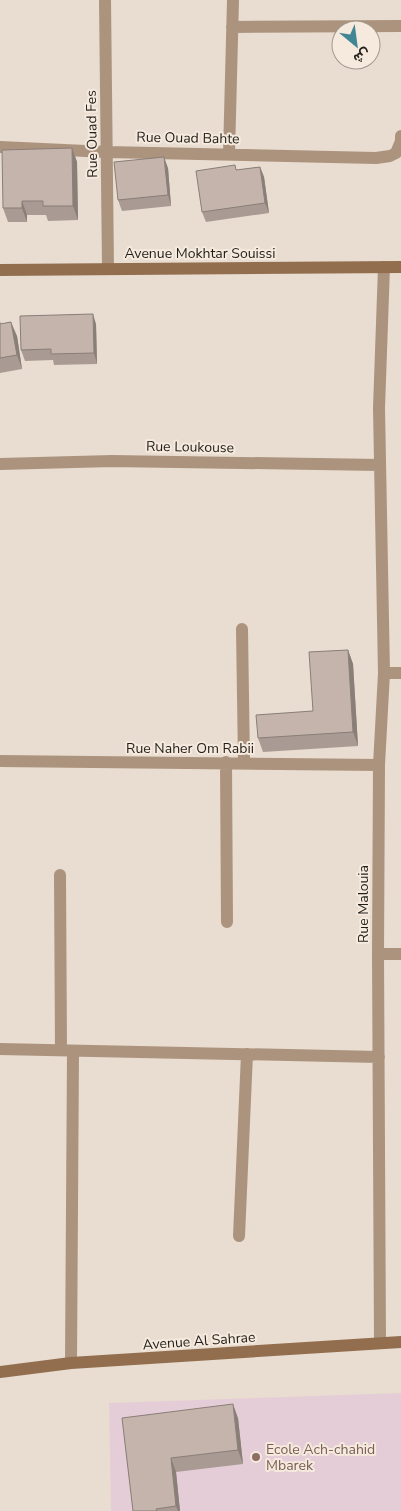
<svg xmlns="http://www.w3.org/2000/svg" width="401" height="1511" font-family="'Nunito Sans',Vazirmatn,sans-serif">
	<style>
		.education { fill: #e5cdd8 }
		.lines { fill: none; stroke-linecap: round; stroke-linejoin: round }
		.street { stroke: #ac937e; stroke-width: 12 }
		.secondary { stroke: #926e4f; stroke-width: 12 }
		.wall { fill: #a99b94 }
		.shaded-wall { fill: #897e78 }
		.building { fill: #c4b4ac; stroke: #897e78 }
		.education-dot { fill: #8d6e63; stroke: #f5eadd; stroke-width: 2 }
		.labels { text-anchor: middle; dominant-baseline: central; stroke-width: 4; stroke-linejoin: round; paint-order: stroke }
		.street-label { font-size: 14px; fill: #221e19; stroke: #f5eadd }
		.education-label { font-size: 14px; fill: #785e54; stroke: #f5eadd; text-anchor: start }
	</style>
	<rect width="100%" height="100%" fill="#e8ddd0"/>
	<path class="education" d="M401,1393V1511H111L109,1403Z"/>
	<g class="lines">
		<path class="street" d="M105,0L108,268
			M232,27L401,26
			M0,147L107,152L376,158L390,156L396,153L401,141V136
			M229,154L233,0
			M0,464L112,461L380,465
			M242,629L244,763
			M384,673H401
			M0,761L379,765
			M226,762L227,922
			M60,875L61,1050
			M378,954H401
			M0,1049L379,1057
			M239,1236L247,1054
			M380,1343L378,954L379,765L384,673L379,408L384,267
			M71,1363L73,1051"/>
		<path class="secondary" d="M0,270L401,267
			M0,1372L71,1363L401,1342"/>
	</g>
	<path class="wall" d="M72,148L77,162L78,220L48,221L46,215H27V222H8L3,208Z
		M260,167L264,177L269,213L206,222L202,212L236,170Z
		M168,168L171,206L122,211L118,200Z
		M0,321L1,324L17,336L22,369L0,373Z
		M96,324L97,364L54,365L53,360L25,361L21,350Z
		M348,650L353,664L358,746L263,752L258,738L313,711Z
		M122,1418H238L243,1464L176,1472L180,1511H133Z"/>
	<path class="shaded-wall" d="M72,148L77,162L78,220L73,206Z
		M164,157L168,168L171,206L168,195Z
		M260,167L264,177L269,213L265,203Z
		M22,201L27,215V222L22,208Z
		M93,314L96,324L97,364L94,353Z
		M11,322L17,336L22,369L17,355Z
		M348,650L353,664L358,746L353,732Z
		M233,1404L238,1418L243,1464L238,1450Z
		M171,1458L176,1472L180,1511H178L176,1506Z"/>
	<path class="building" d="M72,148L73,206H43V201H22V208H3L2,150Z
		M164,157L168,195L118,200L114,162Z
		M235,165L236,170L260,167L265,203L202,212L196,171Z
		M93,314L94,353L51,354V349L21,350L20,316Z
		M11,322L17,355L0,358V324Z
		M348,650L353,732L258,738L256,715L313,711L309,652Z
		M233,1404L238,1450L171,1458L176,1506L156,1509L157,1511H133L122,1418Z"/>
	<circle class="education-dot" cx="256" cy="1457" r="5"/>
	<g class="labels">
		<g class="street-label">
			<text transform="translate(92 134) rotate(-91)">Rue Ouad Fes</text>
			<text transform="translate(188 138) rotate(1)">Rue Ouad Bahte</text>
			<text x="200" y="253">Avenue Mokhtar Souissi</text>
			<text transform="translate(190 447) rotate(1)">Rue Loukouse</text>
			<text x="190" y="748">Rue Naher Om Rabii</text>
			<text transform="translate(363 904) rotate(-90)">Rue Malouia</text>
			<text transform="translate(199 1341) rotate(-4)">Avenue Al Sahrae</text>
		</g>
		<g class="education-label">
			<text x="266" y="1449">Ecole Ach-chahid<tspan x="266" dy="16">Mbarek</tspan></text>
		</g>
	</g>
	<g transform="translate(356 45) rotate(151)"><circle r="24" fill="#f5eadd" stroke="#a1988f"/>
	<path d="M0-4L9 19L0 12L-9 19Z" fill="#428694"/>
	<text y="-8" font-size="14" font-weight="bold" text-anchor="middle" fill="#221e19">ش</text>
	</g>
</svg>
